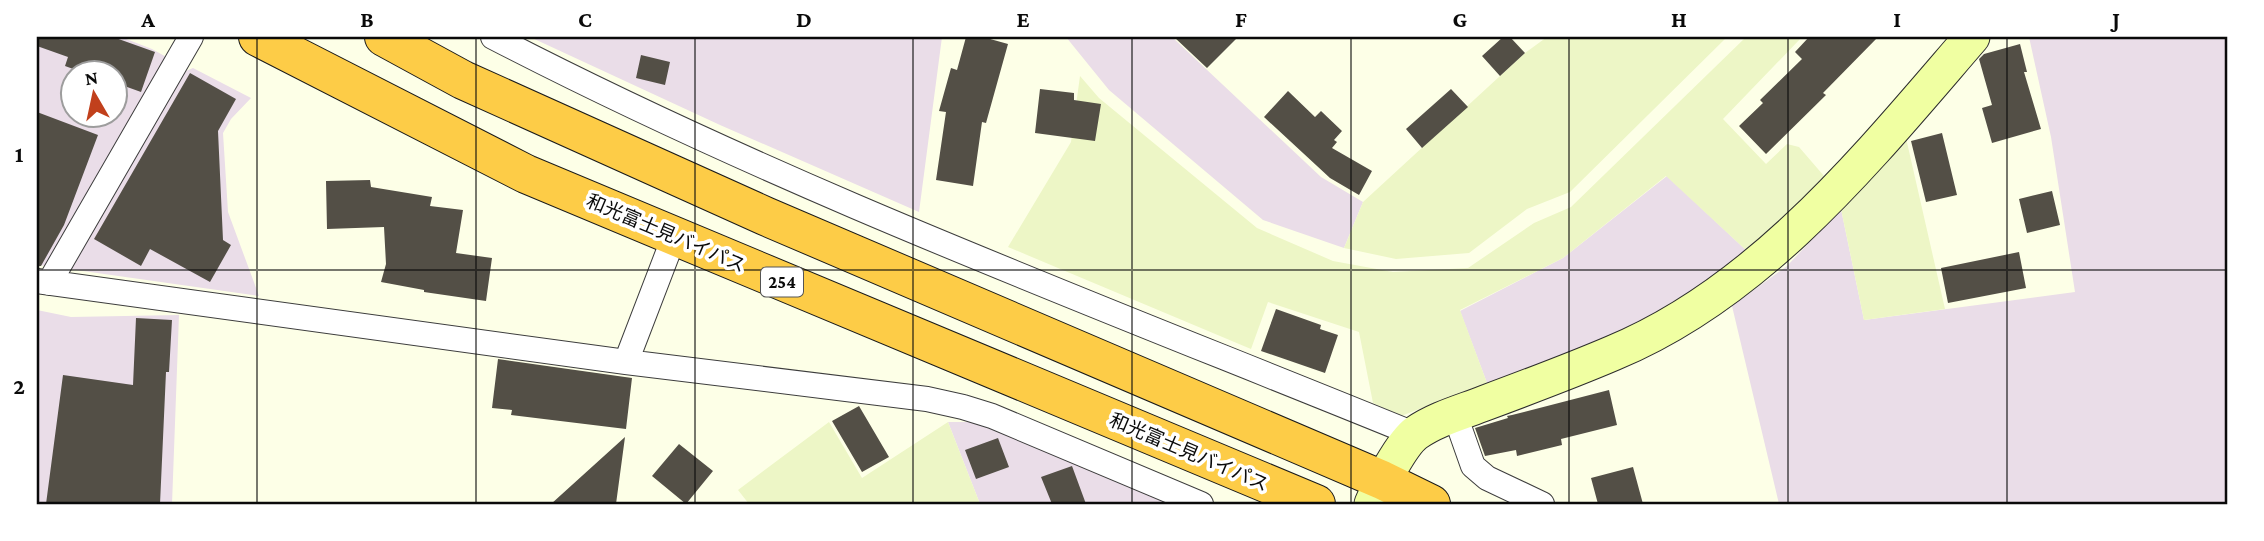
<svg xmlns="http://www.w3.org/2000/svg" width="2264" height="541" font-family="'Crimson Pro','Noto Sans JP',serif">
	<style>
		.industrial { fill: #eadde8; fill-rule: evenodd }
		.farmland { fill: #edf6c6 }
		.building { fill: #534f46 }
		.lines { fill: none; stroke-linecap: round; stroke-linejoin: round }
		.street-casing { stroke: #3d3d3d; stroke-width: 26 }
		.secondary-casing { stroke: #2c2c2c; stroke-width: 37 }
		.highway-casing { stroke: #1b1b1b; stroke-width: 40 }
		.street { stroke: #fff; stroke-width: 24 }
		.secondary { stroke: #f0ffa2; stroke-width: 35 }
		.highway { stroke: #fdcc47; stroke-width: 38 }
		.grid { fill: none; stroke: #0a0a0a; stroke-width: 2; stroke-opacity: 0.55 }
		.labels { text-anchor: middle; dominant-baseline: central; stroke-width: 7; stroke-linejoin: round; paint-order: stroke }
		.shield { fill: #fff; stroke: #545454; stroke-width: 2 }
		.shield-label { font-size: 18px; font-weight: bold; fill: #0a0a0a }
		.street-label { font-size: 19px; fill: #0a0a0a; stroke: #fff }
		.neatline { fill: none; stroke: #0a0a0a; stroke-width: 2.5 }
		.grid-label { font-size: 23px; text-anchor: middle; font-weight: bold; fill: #0a0a0a }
	</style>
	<rect width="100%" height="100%" fill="#fdffe7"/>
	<path class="industrial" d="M37,37H121L152,49L170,59L48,266L37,265ZM74,74H116V116H74Z
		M530,37H942L919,212L720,125Z
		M1066,37H1172L1321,177L1363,202L1344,248L1263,220L1109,90Z
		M2029,37H2227V504H1779L1732,306L1787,266L1841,209L1864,320L2075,292L2051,137Z
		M193,68L251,98L231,119L223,133L228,212L259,296L69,269L186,71Z
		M1667,176L1748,252L1702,284L1619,334L1487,383L1460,311L1563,258Z
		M37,310L71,317L179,315L172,504H37Z
		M948,422H973L1072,460L1170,504H980Z"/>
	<path class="farmland" d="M1547,37H1727L1570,192L1527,209L1469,253L1396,259L1344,248L1363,202L1525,53Z
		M1746,37H1802L1723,119L1766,164L1787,144L1799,147L1824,176L1764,239L1748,252L1666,176L1563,258L1460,310L1487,383L1401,416L1373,403L1359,332L1268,302L1251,349L1008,247L1071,142L1080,76L1099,98L1257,228L1333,261L1393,272L1468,268L1534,223L1571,207Z
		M1906,138L1945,309L1864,320L1841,209Z
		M829,422L862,478L948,422L980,504H749L738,490Z"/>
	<path class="building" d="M37,37H113L155,52L141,92L116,83V74H87L65,66L68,57L37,46Z
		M966,37H983L1008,44L986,123L982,122L973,186L936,180L946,112L939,111L951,68L957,70Z
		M1174,37H1238L1207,68Z
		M1503,37H1510L1525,53L1500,76L1482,56Z
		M1809,37H1878L1823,93L1826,95L1766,154L1739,126L1763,103L1760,100L1802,59L1795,52Z
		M2020,44L2027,72H2024L2041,129L1992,143L1982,108L1992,105L1979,59L1984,54Z
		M641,55L670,62L665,85L636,78Z
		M190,73L236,99L218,131L223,240L231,245L210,282L150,249L141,266L94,239Z
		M1040,89L1074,93V100L1101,104L1095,141L1035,133Z
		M1451,89L1468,107L1422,148L1406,129Z
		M1288,91L1315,117L1321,111L1342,131L1334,140L1337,142L1332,148L1372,171L1359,195L1330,178L1264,117Z
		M37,112L98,135L64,225L41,266H37Z
		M1942,133L1957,195L1926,202L1911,141Z
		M370,180L371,187L432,197L430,206L463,210L456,253L492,258L486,301L424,292V290L381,282L386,264L384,227L327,229L326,181Z
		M2052,191L2060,225L2027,233L2019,199Z
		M2019,252L2026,288L1948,303L1941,268Z
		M1276,309L1321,325L1320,329L1338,335L1325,373L1261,351Z
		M136,318L172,320L169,372H166L160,504H46L63,375L133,385Z
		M498,359L632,378L626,429L511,415L512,410L492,408Z
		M1609,390L1617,425L1561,439L1562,445L1517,456L1516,450L1485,456L1475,428L1508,418L1507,416L1512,415Z
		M859,406L889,457L862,472L832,421Z
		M625,437L616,504H551Z
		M998,438L1009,467L976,479L965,450Z
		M679,444L713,471L686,504L652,476Z
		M1072,466L1086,504H1052L1041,477Z
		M1633,467L1643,504H1598L1591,478Z"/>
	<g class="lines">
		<defs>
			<path id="street" d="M493,37C790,191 1105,308 1414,434
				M37,281L626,362L927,399L963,407L992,416L1201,504
				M49,283L191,37
				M626,362L674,237
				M1455,415L1473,466L1487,478L1542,504"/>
			<path id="secondary" d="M1372,504C1379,487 1402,443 1416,433C1436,419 1462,412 1485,403C1528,387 1571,371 1613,353C1761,292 1870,155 1972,37"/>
			<path id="highway" d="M258,37L526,174L1316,504
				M384,37L463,80L765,216L1382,480L1431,504"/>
		</defs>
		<use href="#street" class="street-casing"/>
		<use href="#secondary" class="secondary-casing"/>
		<use href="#highway" class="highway-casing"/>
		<use href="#street" class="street"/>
		<use href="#secondary" class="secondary"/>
		<use href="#highway" class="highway"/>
	</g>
	<path class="grid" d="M257,37V504M476,37V504M695,37V504M913,37V504M1132,37V504M1351,37V504M1569,37V504M1788,37V504M2007,37V504M37,270H2227"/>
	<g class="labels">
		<rect class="shield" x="761" y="267.5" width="42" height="29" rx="5"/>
		<g class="shield-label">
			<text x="782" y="282">254</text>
		</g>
		<g class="street-label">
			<text transform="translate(666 233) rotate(23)">和光富士見バイパス</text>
			<text transform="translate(1189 452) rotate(23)">和光富士見バイパス</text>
		</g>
	</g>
	<rect width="2264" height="541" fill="none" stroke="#ffffff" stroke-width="77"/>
	<g transform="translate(94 94) rotate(351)"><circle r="33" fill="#ffffff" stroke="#9d9d9d" stroke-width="2"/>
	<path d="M0-5L12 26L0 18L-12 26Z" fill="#c1401c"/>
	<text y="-10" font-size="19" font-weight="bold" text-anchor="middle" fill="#0a0a0a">N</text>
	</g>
	<rect x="38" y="38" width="2188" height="465" class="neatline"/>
	<g class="grid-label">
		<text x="148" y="27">A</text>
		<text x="367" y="27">B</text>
		<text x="585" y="27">C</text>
		<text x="804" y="27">D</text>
		<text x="1023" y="27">E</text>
		<text x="1241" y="27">F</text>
		<text x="1460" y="27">G</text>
		<text x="1679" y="27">H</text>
		<text x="1897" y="27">I</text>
		<text x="2116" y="27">J</text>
		<text x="19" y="162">1</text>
		<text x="19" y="394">2</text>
	</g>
</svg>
